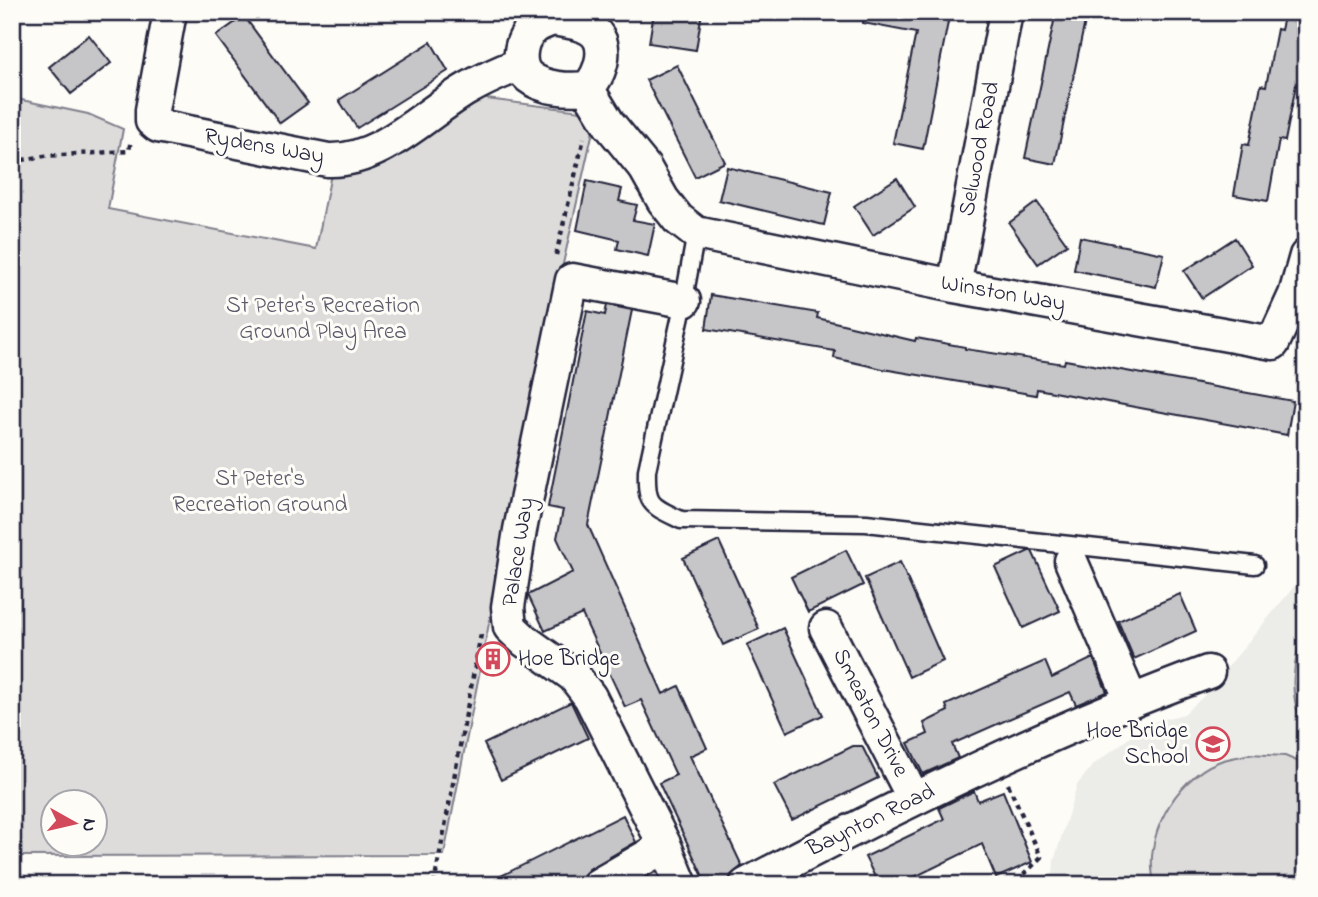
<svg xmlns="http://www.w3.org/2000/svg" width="1318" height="897" font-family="'Indie Flower',sans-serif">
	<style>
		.built { fill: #ecece9 }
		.green { fill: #dddcdb; stroke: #807f8b; stroke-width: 2; fill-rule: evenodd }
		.building { fill: #c6c6c8; stroke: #22223b; stroke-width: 2 }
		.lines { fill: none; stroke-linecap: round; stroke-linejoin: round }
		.lane-casing { stroke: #22223b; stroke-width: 21 }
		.street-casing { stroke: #22223b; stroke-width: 37 }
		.path { stroke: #22223b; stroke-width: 4.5; stroke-dasharray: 5 5; stroke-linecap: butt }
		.lane { stroke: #fdfcf7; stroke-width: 16 }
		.street { stroke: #fdfcf7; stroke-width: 32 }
		.labels { text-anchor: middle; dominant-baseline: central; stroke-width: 6; stroke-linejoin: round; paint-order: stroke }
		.street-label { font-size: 23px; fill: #22223b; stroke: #fdfcf7 }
		.park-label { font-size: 23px; fill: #5a5a6b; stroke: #fdfcf7 }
		.poi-label { font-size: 23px; fill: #22223b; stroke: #fdfcf7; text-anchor: start }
	</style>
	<rect width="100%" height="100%" fill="#fdfcf7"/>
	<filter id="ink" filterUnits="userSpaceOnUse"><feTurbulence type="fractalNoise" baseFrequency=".0143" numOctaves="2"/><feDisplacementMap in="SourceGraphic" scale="14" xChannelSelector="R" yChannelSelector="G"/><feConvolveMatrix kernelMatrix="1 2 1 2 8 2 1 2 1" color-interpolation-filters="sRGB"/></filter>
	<g filter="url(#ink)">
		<path class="built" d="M1306,572V885H1052L1054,861L1077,785L1093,765L1149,723L1184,714L1203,697Z"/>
		<path class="green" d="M471,97L597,113L533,397L444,855L12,856V98L88,114L123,129L108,209L316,249L332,169ZM52,802H94V844H52Z
			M1306,627V729C1286,698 1293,658 1306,627Z
			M1250,754L1285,756L1306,765V885H1155C1141,839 1175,779 1218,762C1228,758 1240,757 1250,754Z"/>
		<path class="building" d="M654,12H702L696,50L649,43Z
			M864,12H950L923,149L893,143L916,33L863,23Z
			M1056,12H1087L1055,164L1025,158Z
			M1285,12H1306V61L1301,86L1296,85L1285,141L1279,140L1268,201L1234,195L1243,144L1249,145L1261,85L1266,86L1277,29L1281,30Z
			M244,16L308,103L280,123L216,36Z
			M89,35L111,63L71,94L49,67Z
			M431,42L448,71L357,128L339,100Z
			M677,65L725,162L695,177L646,80Z
			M727,167L832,192L824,225L719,200Z
			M897,178L915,207L873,235L854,206Z
			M587,181L622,189L619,201L637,205L633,220L655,224L648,256L617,249L619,240L577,230Z
			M1037,202L1067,244L1038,264L1009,223Z
			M1080,237L1164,254L1156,287L1074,270Z
			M1235,238L1252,265L1202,298L1184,271Z
			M711,295L818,313L817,318L915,341L916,338L965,347V349L1064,364L1065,360L1293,401L1287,435L1037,389L1036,395L883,369L834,358L835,351L706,329Z
			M607,305L632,310L588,525L663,694L679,686L707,748L690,756L742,866L731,875L728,885H707L659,783L676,775L641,700L625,707L582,614L545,631L528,595L573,572L557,538L563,510L548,507L587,311L605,315Z
			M719,541L759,629L723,645L683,558Z
			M846,550L863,585L808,612L791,577Z
			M1029,551H1032L1060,611L1023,628L995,567Z
			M900,562L943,661L909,677L865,578Z
			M1180,594L1196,631L1134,659L1118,621Z
			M783,628L823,715L787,732L747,645Z
			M1093,658L1107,692L1076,705L1070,692L952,744L958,758L923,774L908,743L928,734L924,723L948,711L946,705L1045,661L1052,678Z
			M571,702L588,738L501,780L484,744Z
			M853,746H862L878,778L792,820L774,785Z
			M974,791L978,801L1003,791L1032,862L996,878L982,844L898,885H879L865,857L944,819L939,808Z
			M623,815L636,842L589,869L581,878L568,885H483Z"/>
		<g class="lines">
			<defs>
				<path id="lane" d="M696,233L681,315L647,470C646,505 650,505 681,520L866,523L1255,565"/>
				<path id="street" d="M170,12L152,110V121L158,126L328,160C381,162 424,114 467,89C484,79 503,71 521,64
					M552,19C565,21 579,22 590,29C611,41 602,75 587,88C569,90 544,89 529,77C516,66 519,39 533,29C538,24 546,22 552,19Z
					M587,88L609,124L645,168L663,200L678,219L696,233L954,286L1273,343L1295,295L1306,256
					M954,286L1006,12
					M1071,561L1131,700
					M826,628L914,799
					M598,885L665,846
					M681,885L665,846L590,697L574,676L525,641L510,627L508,607L520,530L572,280L684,301
					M746,885C896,806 1049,730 1208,672"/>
			</defs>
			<use href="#lane" class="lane-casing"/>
			<use href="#street" class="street-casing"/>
			<path class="path" d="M12,162L44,156L129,151L131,139
				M556,255L584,138
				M1008,784L1041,857L1014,885
				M434,885L481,634"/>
			<use href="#lane" class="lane"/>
			<use href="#street" class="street"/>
		</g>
	</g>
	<defs>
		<symbol id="building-ring" viewBox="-11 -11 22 22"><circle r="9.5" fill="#fdfcf7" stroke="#d1495b" stroke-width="1.5"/><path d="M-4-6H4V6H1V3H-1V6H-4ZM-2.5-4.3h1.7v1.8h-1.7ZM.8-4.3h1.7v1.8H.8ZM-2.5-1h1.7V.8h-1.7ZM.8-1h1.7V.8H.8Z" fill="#d1495b"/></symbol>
		<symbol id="school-ring" viewBox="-11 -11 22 22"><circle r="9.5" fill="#fdfcf7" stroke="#d1495b" stroke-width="1.5"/><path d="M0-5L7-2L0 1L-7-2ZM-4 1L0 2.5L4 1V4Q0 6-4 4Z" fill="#d1495b"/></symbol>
	</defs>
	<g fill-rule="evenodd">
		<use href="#building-ring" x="474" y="640" width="38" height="38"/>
		<use href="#school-ring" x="1194" y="725" width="38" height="38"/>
	</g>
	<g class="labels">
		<g class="street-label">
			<text transform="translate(264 147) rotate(10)">Rydens Way</text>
			<text transform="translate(980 149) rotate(-79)">Selwood Road</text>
			<text transform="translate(1003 294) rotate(10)">Winston Way</text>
			<text transform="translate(519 552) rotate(-81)">Palace Way</text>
			<text transform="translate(870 713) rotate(63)">Smeaton Drive</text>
			<text transform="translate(871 821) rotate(-26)">Baynton Road</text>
		</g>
		<g class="park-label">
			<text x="323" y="306">St Peter's Recreation<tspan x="323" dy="26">Ground Play Area</tspan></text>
			<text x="260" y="479">St Peter's<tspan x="260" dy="26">Recreation Ground</tspan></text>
		</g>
		<g class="poi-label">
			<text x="518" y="659">Hoe Bridge</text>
			<text x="1188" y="731" text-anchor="end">Hoe Bridge<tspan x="1188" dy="26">School</tspan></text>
		</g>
	</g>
	<rect width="1318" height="897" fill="none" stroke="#fdfcf7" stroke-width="42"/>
	<rect x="21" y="21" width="1276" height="855" fill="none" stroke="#22223b" stroke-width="2.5" filter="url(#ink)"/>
	<g transform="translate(74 823) rotate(98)"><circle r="33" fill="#fdfcf7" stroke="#a5a5ac" stroke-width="2"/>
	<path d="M0-5L12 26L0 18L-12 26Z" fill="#d1495b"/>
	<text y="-10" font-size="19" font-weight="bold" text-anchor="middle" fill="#22223b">N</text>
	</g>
</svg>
